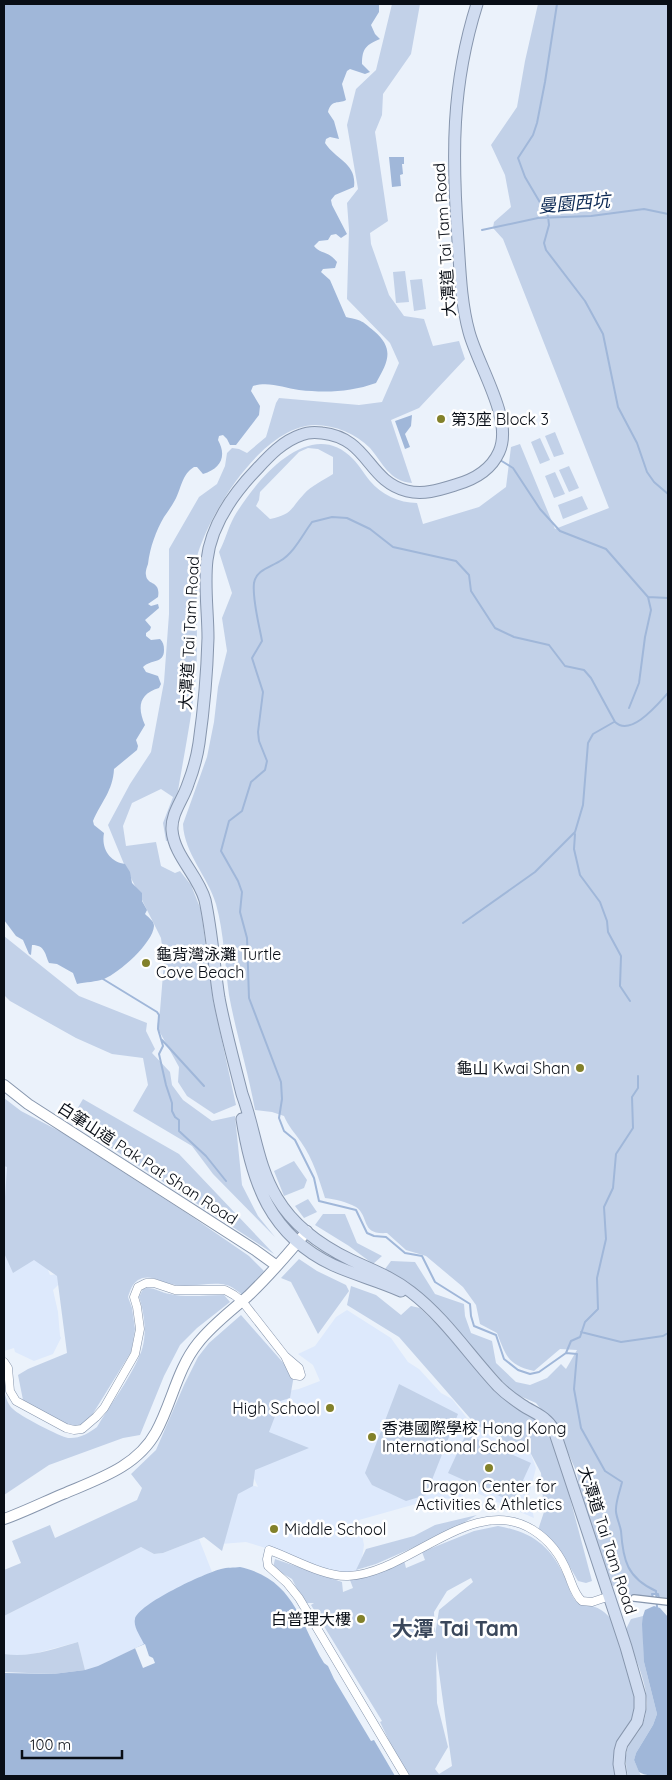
<svg xmlns="http://www.w3.org/2000/svg" width="672" height="1780" font-family="Quicksand,'Noto Sans TC',sans-serif">
	<style>
		.built { fill: #dde9fc }
		.green { fill: #c2d1e8; fill-rule: evenodd }
		.water { fill: #a0b7d9 }
		.pier { fill: #ebf2fb }
		.lines { fill: none; stroke-linecap: round; stroke-linejoin: round }
		.stream { stroke: #a0b7d9; stroke-width: 2 }
		.pedestrian-casing { stroke: #8796ad; stroke-width: 8 }
		.minor-casing { stroke: #8796ad; stroke-width: 9 }
		.tertiary-casing { stroke: #8796ad; stroke-width: 12 }
		.secondary-casing { stroke: #8796ad; stroke-width: 13 }
		.pedestrian { stroke: #fff; stroke-width: 5.5 }
		.minor { stroke: #fff; stroke-width: 8 }
		.tertiary { stroke: #fff; stroke-width: 10 }
		.secondary { stroke: #d0dcf0; stroke-width: 11 }
		.poi-dot { fill: #82812a; stroke: #fff; stroke-width: 2 }
		.labels { text-anchor: middle; dominant-baseline: central; stroke-width: 5; stroke-linejoin: round; paint-order: stroke }
		.street-label { font-size: 16px; fill: #090e16; stroke: #fff }
		.poi-label { font-size: 16px; fill: #090e16; stroke: #fff; text-anchor: start }
		.water-label { font-size: 18px; font-style: italic; fill: #0d2a55; stroke: #fff }
		.district-label { font-size: 21px; font-weight: bold; fill: #3a475b; stroke: #fff }
	</style>
	<rect width="100%" height="100%" fill="#ebf2fb"/>
	<path class="built" d="M4,1160L18,1164L42,1255L50,1275L60,1274V1283L53,1290L58,1312L60,1336L61,1338L53,1354L34,1361L15,1352L14,1348L4,1351Z
		M347,1310L391,1338L408,1362L419,1369L441,1393L452,1399L471,1423L502,1443L530,1452L536,1468L529,1495L534,1518L465,1488L462,1499L437,1498L359,1520L364,1545L362,1558L356,1573L331,1572L279,1552L246,1542L221,1544L238,1481L258,1487L246,1461L264,1402L277,1393L299,1389L320,1381L313,1365L298,1354L315,1346L336,1317Z
		M199,1539L212,1572L202,1576L136,1626L145,1644L98,1666L85,1670L78,1642L33,1654L16,1656L4,1654V1616L141,1547L154,1554L163,1553Z"/>
	<path class="green" d="M392,4H420L411,54L383,94L382,115L375,132L388,221L370,233L371,244L389,295L404,316L424,319L433,346L459,341L465,359L419,408L391,420L412,483C390,482 382,462 370,448C356,434 335,425 315,425C263,426 212,509 198,553C195,562 197,574 197,583C196,614 198,645 196,675C191,730 177,784 171,840L166,841L163,823L173,797L161,789L132,803L123,826L126,846L156,842L161,866L175,873L180,871L191,885L201,910L213,1000L236,1105L214,1114L187,1096L178,1082L179,1067L157,1027L160,1011L164,962L161,938L124,864L108,825L130,784L151,752L164,682L169,614V549L199,497L217,484L225,466L227,453L232,448L239,449L247,453L266,437L276,403L279,398L359,405L382,402L399,363L390,343L347,299L349,230L347,203L358,189L347,125L356,89L376,70Z
		M538,4H668V1601L660,1600L658,1594H653V1598L651,1599L626,1594L612,1585L580,1494L577,1473L561,1437L547,1417L536,1403L513,1393L446,1319L426,1301L385,1269L391,1261L415,1262L435,1294L464,1304L465,1316L471,1333L492,1341L496,1363L516,1382L530,1385L547,1378L561,1364L566,1369L577,1350L560,1349L534,1371C508,1365 506,1356 497,1333L480,1324L476,1305L463,1287L426,1256L406,1250L387,1233C360,1235 370,1217 356,1207C347,1202 335,1199 325,1198C319,1179 313,1159 301,1142C295,1133 288,1126 284,1116L272,1112L255,1110C248,1071 236,1033 229,995C225,965 224,933 216,904C208,877 184,853 183,824L207,757L214,722L218,687L227,651L222,618L232,593L219,552C225,541 228,528 234,517C255,481 310,414 353,459C360,466 364,474 370,481C381,494 399,503 417,503L423,524L479,507L506,487L511,447L520,444L555,529L609,508L503,239L493,228L494,222L511,207L505,175L491,145L517,107L525,61ZM308,448L318,449L333,457V474C324,480 311,486 304,494C290,509 293,514 270,519L256,506L259,500L260,492L299,452Z
		M405,271L409,302L396,303L393,272Z
		M422,279L426,309L414,311L410,280Z
		M555,432L564,454L554,457L545,436Z
		M540,438L550,460L540,464L531,442Z
		M569,466L579,488L569,492L559,470Z
		M555,472L565,494L554,498L545,476Z
		M582,496L588,509L563,519L558,505Z
		M4,936L79,996L147,1023L146,1031L155,1049L152,1053L170,1072L172,1085L183,1100L212,1121L235,1116L242,1185L258,1216L275,1237L213,1174L192,1146L133,1111L148,1085L143,1058L112,1054L76,1038L10,1001L4,995Z
		M4,1098L21,1111L63,1133L191,1216L249,1256L264,1271L243,1295C238,1292 232,1286 226,1285C211,1281 188,1289 171,1284C161,1282 149,1273 138,1280C132,1284 130,1291 128,1297L132,1308L135,1329L131,1352L89,1420L77,1427L70,1428L26,1406L23,1400L18,1375L28,1369L67,1353L57,1276L34,1260L13,1273L4,1253V1212L7,1167L4,1166Z
		M83,1099L179,1154L274,1254L70,1121Z
		M294,1161L307,1180L304,1188L284,1196L274,1171Z
		M308,1199L317,1212L304,1218L295,1206Z
		M323,1214H345L357,1243L382,1256L373,1264L349,1246L315,1225Z
		M299,1259L317,1271L346,1285L349,1291L318,1334L291,1282L281,1278Z
		M351,1286L376,1295L401,1315L411,1306L420,1308L547,1431L558,1453L592,1581L586,1583L578,1581C567,1562 557,1542 538,1530L544,1512L541,1473L530,1452L504,1443L494,1434L476,1425L399,1337L347,1305Z
		M147,1288C156,1288 162,1293 170,1294C187,1298 206,1295 224,1295L230,1302L197,1328L180,1345L164,1376L140,1435L123,1438L49,1465L4,1495V1388C5,1395 7,1404 13,1409C18,1415 61,1437 68,1438C79,1439 89,1433 97,1427C110,1405 129,1380 139,1357C148,1339 145,1315 139,1297L143,1289Z
		M241,1315L294,1375L290,1398L268,1405L277,1411L269,1432L309,1448L255,1470L253,1486L238,1494L222,1551L204,1537L163,1553L154,1554L141,1547L4,1616V1570L21,1563L12,1541L50,1525L55,1538L137,1500L142,1488L131,1474L156,1450L184,1385L198,1357L209,1343Z
		M399,1384L458,1414L426,1495L406,1501L372,1485L365,1473Z
		M466,1434L531,1463L513,1502L448,1473Z
		M477,1515L444,1534L376,1564L356,1570L366,1549L414,1536L435,1525Z
		M498,1526C532,1532 551,1546 565,1578C568,1585 571,1597 577,1602C582,1606 586,1605 592,1606C600,1608 606,1613 611,1619L627,1669L636,1705L617,1776H409L396,1755L380,1722L382,1721L311,1605L314,1603H304L292,1579L273,1568L275,1559L342,1582L343,1592L353,1588L350,1580L380,1572L404,1560L406,1568L425,1560L422,1552L474,1531ZM471,1578L473,1582L439,1610L435,1635L434,1612L447,1591ZM436,1651L452,1766L439,1774L435,1769L448,1747L437,1703Z
		M643,1616L644,1662L657,1714L653,1725L636,1753L634,1760L641,1776H628C619,1737 641,1743 646,1712C651,1689 633,1653 625,1631L631,1619Z
		M78,1642L85,1670L53,1674L4,1672V1654C30,1658 53,1649 78,1642Z"/>
	<path class="water" d="M4,4H379V12L371,25L375,34L380,39C367,45 362,47 362,64L370,72L365,74L350,69L347,71L342,84L346,100C339,104 331,99 328,112L334,121L339,139L330,137L326,139L325,143C336,160 357,163 354,187L335,195L331,200L332,205L347,234L341,238L336,234L331,235L328,240L319,241L314,246C320,254 329,251 337,262L335,268L323,269L321,272L330,280L346,317C363,321 361,320 374,331C395,349 388,362 376,383C351,392 326,393 299,390C284,388 269,381 253,386L251,391L260,406L259,415L236,445H230L227,439L223,435L219,436L218,440C227,456 221,469 203,474L197,467H194C182,474 181,489 175,500C172,506 168,511 164,517C156,531 150,547 148,564C147,567 145,572 146,575C147,586 161,580 158,597L148,604L151,606L158,604L159,608L145,620L151,627L150,630L146,633V636L151,640L160,639C163,642 164,645 164,650C164,664 151,659 143,667L146,672L158,676L161,684L159,688C139,694 137,707 145,725L136,740L138,746L137,750L114,769C113,791 101,802 93,821L94,825L104,833C101,849 110,862 125,864L130,872L132,883L142,893V901L147,910L145,914C149,918 154,921 154,926C153,943 119,973 104,979C96,982 86,982 77,984L73,973L57,964L49,963C45,954 45,945 32,945L31,955L29,954L23,940L16,936L4,920Z
		M389,157H404V164H402L403,174L400,175L401,186L392,187Z
		M412,415L411,426L405,434L410,447L405,449L395,421Z
		M240,1567C294,1579 299,1621 324,1663L328,1666L334,1679L371,1741L374,1740L395,1776H4V1673L53,1674L85,1670L98,1666L144,1644C141,1637 133,1627 135,1619C138,1604 205,1573 221,1569C227,1567 234,1568 240,1567Z
		M654,1606L660,1608L668,1617V1776C658,1776 648,1777 639,1772L634,1760L636,1753L653,1725L657,1714L644,1662L642,1624L643,1616L645,1610Z"/>
	<path class="pier" d="M145,1644L149,1656L153,1658L155,1663L143,1668L135,1648Z"/>
	<g class="lines">
		<path class="stream" d="M557,4L545,82L537,123L533,135L518,158L525,177L548,216L549,225L544,243L546,250L585,301L603,334L618,407L637,443L647,472L654,482L668,494
			M482,230L538,218L591,216L644,209L668,214
			M500,460L513,468L540,509L560,531L606,549L648,597L668,598
			M629,708L639,683L645,637L651,610L648,597
			M575,834L574,849L580,875L600,902L607,921L608,932L621,956L620,986L630,1001
			M463,923L535,872L575,832L583,805L588,743L593,734L614,722
			M103,979L157,1012L159,1015L158,1029L163,1046L159,1054L166,1085L172,1103V1111L175,1117L179,1120V1131L206,1156L226,1181
			M162,1040L204,1086
			M581,1332L621,1342L663,1336L668,1333
			M566,1353L571,1341L580,1337L585,1322L598,1309L597,1278L606,1239L604,1207L613,1188L616,1154L633,1128L632,1097L638,1088V1076
			M653,1598L652,1594H658L659,1598
			M657,1607L656,1591C627,1578 623,1560 621,1531C620,1525 617,1519 616,1512C615,1503 620,1491 622,1482L605,1471L581,1428L574,1389L577,1354L566,1353L539,1372L530,1374L518,1370L504,1359L496,1335L474,1326L471,1316L470,1304L435,1282L422,1256L405,1253L386,1237L374,1236L367,1233L356,1210L319,1201L314,1178L295,1140L284,1131L279,1118L282,1099L281,1082L249,998L247,938L240,912L242,892L238,881L221,851L229,821L242,811L251,782L265,770L267,761L259,741L258,732L263,692L252,658L262,641C259,624 252,599 254,583C256,570 271,567 280,561C294,553 303,534 312,522L332,517L347,518L370,529L393,547L456,561L469,575L471,591L495,628L514,637L549,645L565,666L584,670L591,678L615,722C631,737 657,705 668,693"/>
		<defs>
			<path id="pedestrian" d="M634,1598L668,1602"/>
			<path id="minor" d="M4,1362L8,1368L10,1391L16,1401L66,1428L74,1430L82,1429L96,1417L104,1408L135,1354L140,1329L137,1307L134,1297L138,1287L146,1283H154L175,1290H225L234,1295L242,1301L285,1356L299,1368L301,1375L300,1376L294,1375L285,1356
				M456,1507L457,1503
				M405,1776L299,1598L287,1583L268,1566L267,1559L269,1550C292,1558 324,1577 348,1576C408,1574 473,1492 533,1530C549,1540 561,1556 568,1574C572,1583 574,1594 582,1601L592,1602L610,1596"/>
			<path id="tertiary" d="M4,1085L28,1104L255,1250L277,1266
				M4,1519C24,1512 44,1502 63,1494C98,1479 137,1467 156,1432C172,1403 177,1369 198,1343C212,1325 231,1311 248,1296C269,1276 288,1254 307,1231"/>
			<path id="secondary" d="M477,4C451,86 452,157 458,241C460,271 461,303 469,332C478,366 514,420 499,452C491,470 473,480 455,485C439,490 424,495 407,491C367,481 369,438 322,433C315,432 308,432 301,435C283,441 269,456 257,469C233,494 211,525 207,560C204,586 208,612 208,638C207,673 204,708 199,743C197,757 193,771 188,784C183,800 171,813 172,830C174,856 198,875 205,900C212,932 214,966 219,998C225,1030 234,1062 242,1094C255,1129 257,1165 277,1198C293,1225 322,1246 351,1260C372,1270 392,1277 411,1292C445,1318 469,1355 498,1386C505,1393 513,1399 522,1405C534,1413 546,1416 554,1430L626,1647L640,1696V1709L637,1722L622,1744L620,1751L619,1764L621,1776
				M242,1119C252,1183 270,1235 333,1265C355,1275 379,1281 401,1291"/>
		</defs>
		<use href="#pedestrian" class="pedestrian-casing"/>
		<use href="#minor" class="minor-casing"/>
		<use href="#tertiary" class="tertiary-casing"/>
		<use href="#secondary" class="secondary-casing"/>
		<use href="#pedestrian" class="pedestrian"/>
		<use href="#minor" class="minor"/>
		<use href="#tertiary" class="tertiary"/>
		<use href="#secondary" class="secondary"/>
	</g>
	<g class="poi-dot">
		<circle cx="441" cy="419" r="5"/>
		<circle cx="146" cy="963" r="5"/>
		<circle cx="580" cy="1068" r="5"/>
		<circle cx="330" cy="1408" r="5"/>
		<circle cx="372" cy="1437" r="5"/>
		<circle cx="489" cy="1468" r="5"/>
		<circle cx="274" cy="1529" r="5"/>
		<circle cx="361" cy="1619" r="5"/>
	</g>
	<g class="labels">
		<g class="street-label">
			<text transform="translate(444 240) rotate(-94)">大潭道 Tai Tam Road</text>
			<text transform="translate(189 633) rotate(-87)">大潭道 Tai Tam Road</text>
			<text transform="translate(148 1163) rotate(33)">白筆山道 Pak Pat Shan Road</text>
			<text transform="translate(608 1540) rotate(72)">大潭道 Tai Tam Road</text>
		</g>
		<g class="poi-label">
			<text x="451" y="419">第3座 Block 3</text>
			<text x="156" y="954">龜背灣泳灘 Turtle<tspan x="156" dy="18">Cove Beach</tspan></text>
			<text x="570" y="1068" text-anchor="end">龜山 Kwai Shan</text>
			<text x="320" y="1408" text-anchor="end">High School</text>
			<text x="382" y="1428">香港國際學校 Hong Kong<tspan x="382" dy="18">International School</tspan></text>
			<text x="489" y="1486" text-anchor="middle">Dragon Center for<tspan x="489" dy="18">Activities &amp; Athletics</tspan></text>
			<text x="284" y="1529">Middle School</text>
			<text x="351" y="1619" text-anchor="end">白普理大樓</text>
		</g>
		<g class="water-label">
			<text transform="translate(574 203) rotate(-5)">曼園西坑</text>
		</g>
		<g class="district-label">
			<text x="455" y="1628">大潭 Tai Tam</text>
		</g>
	</g>
	<rect width="672" height="1780" fill="none" stroke="#090e16" stroke-width="10"/>
	<path d="M22 1750v8h100v-8" fill="none" stroke="#090e16" stroke-width="2.5"/>
	<text x="30" y="1750" font-size="15" fill="#090e16" stroke="#ffffff" stroke-width="4" paint-order="stroke">100 m</text>
</svg>
